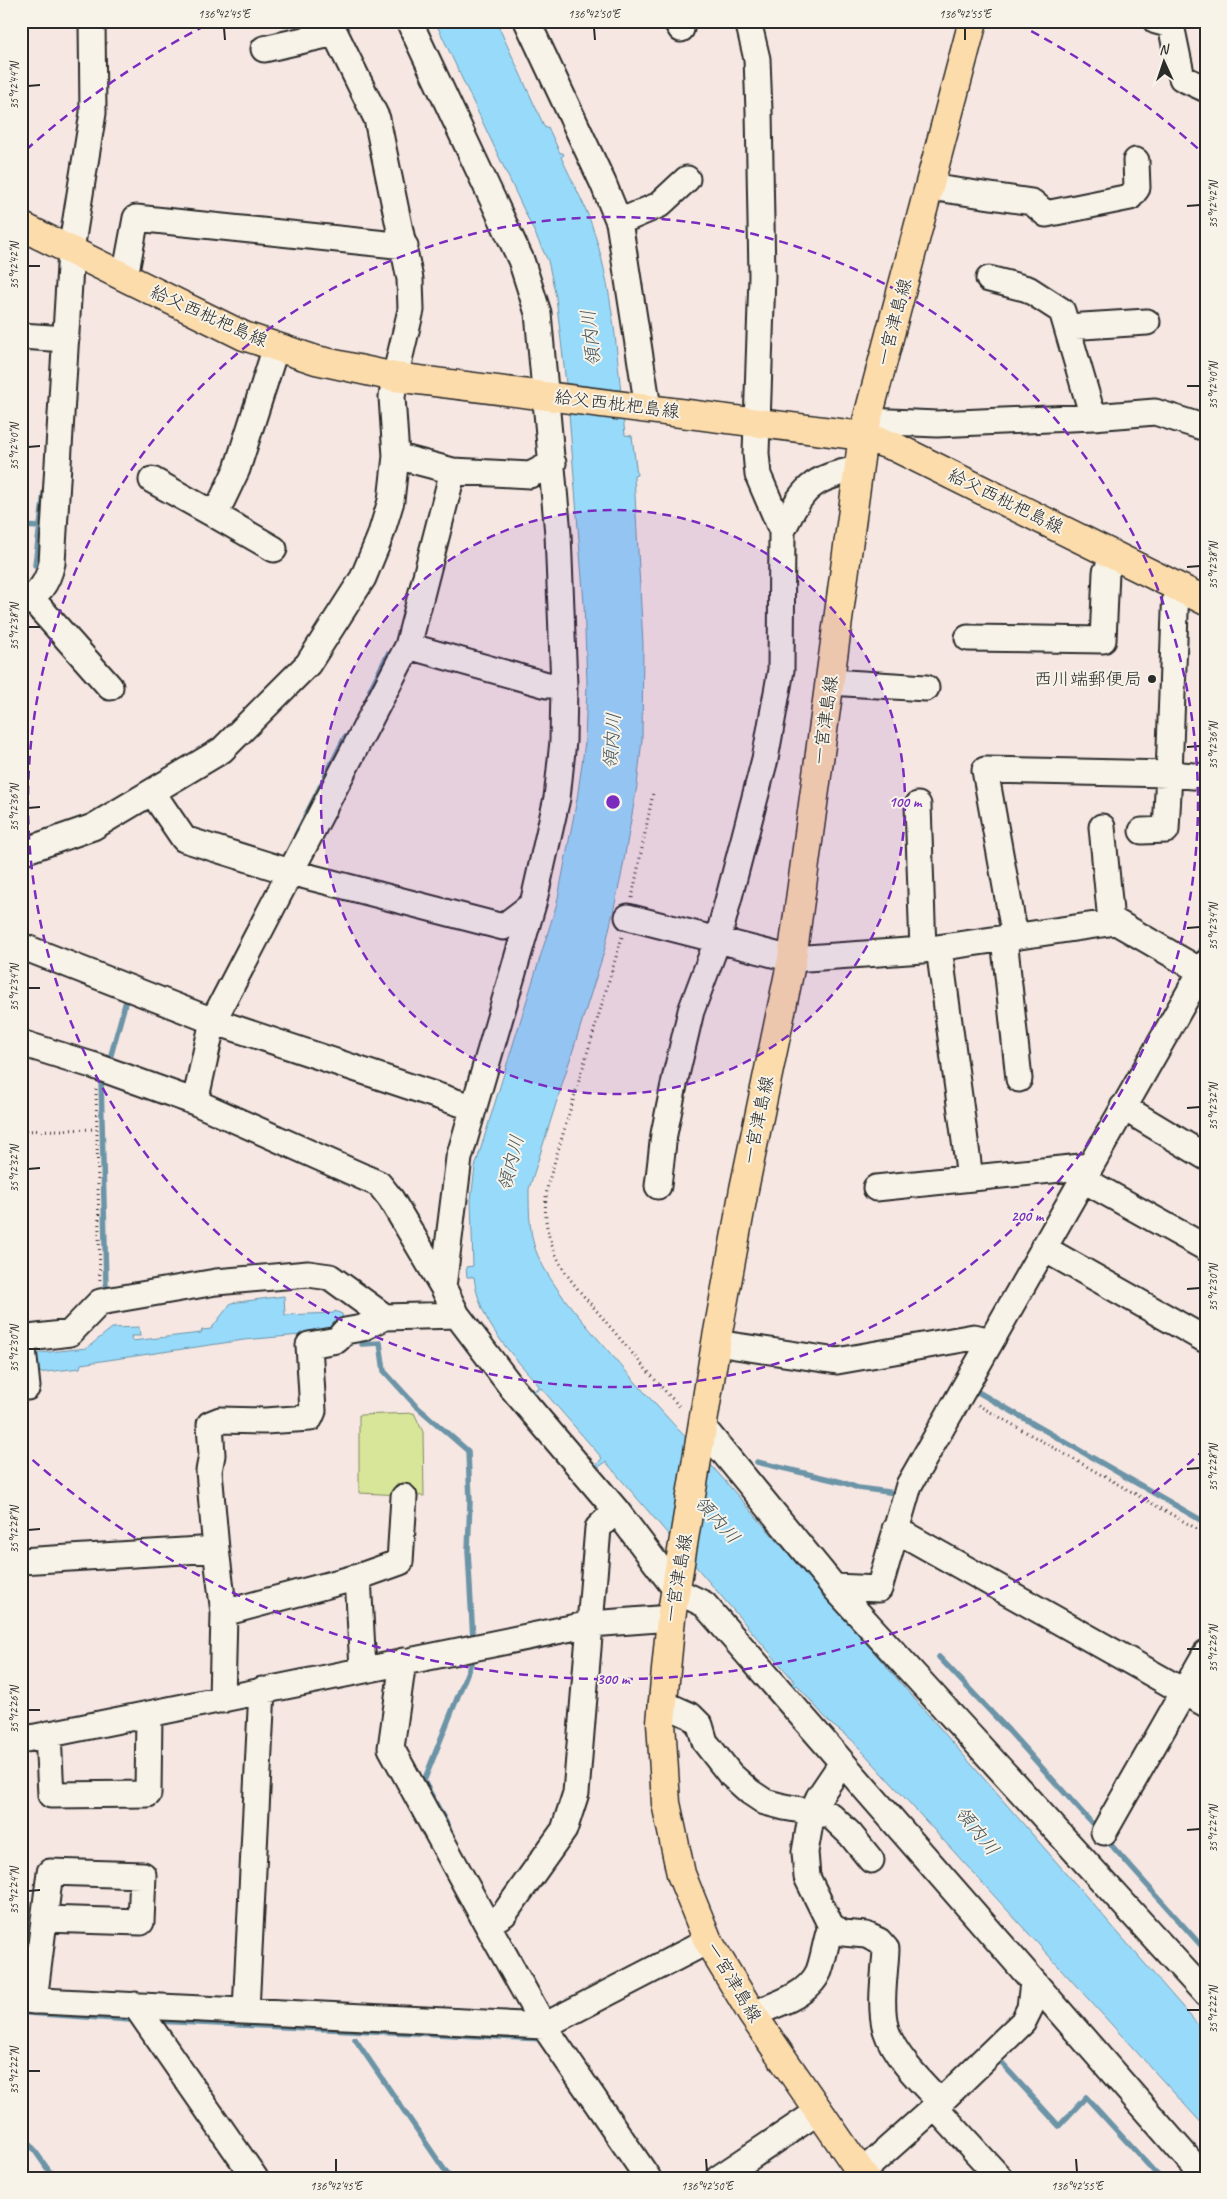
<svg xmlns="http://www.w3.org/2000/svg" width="1227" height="2199" font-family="Caveat,'Klee One',sans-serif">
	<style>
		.green { fill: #d8e699; stroke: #828862 }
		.water { fill: #98dafa; stroke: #6c94a7 }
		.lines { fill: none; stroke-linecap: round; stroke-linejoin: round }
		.stream { stroke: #6c94a7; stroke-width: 5.5 }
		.minor-casing { stroke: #2b2b2b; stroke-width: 29 }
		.major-casing { stroke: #2b2b2b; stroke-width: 31 }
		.path { stroke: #2b2b2b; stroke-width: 3; stroke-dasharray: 1 4; stroke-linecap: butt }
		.minor { stroke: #f7f3e8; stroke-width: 25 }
		.major { stroke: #fddcac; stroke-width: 28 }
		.ticks { fill: none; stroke: #2b2b2b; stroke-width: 2 }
		.ring { fill: none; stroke: #7b2cbf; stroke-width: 2.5; stroke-dasharray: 9 6 }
		.poi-dot { fill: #2b2b2b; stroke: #f7f3e8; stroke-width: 2 }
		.labels { text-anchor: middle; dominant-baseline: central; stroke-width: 4; stroke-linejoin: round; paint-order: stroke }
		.street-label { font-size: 18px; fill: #2b2b2b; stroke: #f7f3e8 }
		.poi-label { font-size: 18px; fill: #2b2b2b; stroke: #f7f3e8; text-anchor: end }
		.water-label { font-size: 19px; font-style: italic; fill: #46575f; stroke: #f7f3e8 }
		.centre { fill: #7b2cbf; stroke: #f7f3e8; stroke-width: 2.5 }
		.ring-label { font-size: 15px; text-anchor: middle; font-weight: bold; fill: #7b2cbf; stroke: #f7f3e8; stroke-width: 4; stroke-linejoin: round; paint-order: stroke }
		.neatline { fill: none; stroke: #2b2b2b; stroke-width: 2 }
		.ticks-label { font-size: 12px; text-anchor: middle; fill: #2b2b2b }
	</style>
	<rect width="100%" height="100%" fill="#f6e7e3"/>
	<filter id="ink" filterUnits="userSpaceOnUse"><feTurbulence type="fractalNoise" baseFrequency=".02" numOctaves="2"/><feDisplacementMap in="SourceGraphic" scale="10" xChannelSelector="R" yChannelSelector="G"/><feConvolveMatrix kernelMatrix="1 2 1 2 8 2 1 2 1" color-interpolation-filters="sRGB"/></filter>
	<g filter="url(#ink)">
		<path class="green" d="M414,1413L423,1432L424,1496L359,1493V1415Z"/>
		<path class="water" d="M435,21H496L545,128L548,127L560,153H563L564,155L561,157C573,183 587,208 595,235C615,299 618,369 625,435L632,436L637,475L634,476L643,644L642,739L637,786L621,877L604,952L529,1189C529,1212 529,1236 538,1256C553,1288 576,1313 598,1339C633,1380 668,1419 705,1458L1206,2034V2128L852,1740L831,1724L797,1685L791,1690L789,1688L795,1682L606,1462L597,1468L596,1466L602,1458L541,1388L532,1395L531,1394L539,1386C510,1351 480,1325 474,1277H467L466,1267L473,1266L471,1200L475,1167L557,903L577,799L585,742L587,683L584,604L568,401L556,297L548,261Z
			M284,1296L285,1315L334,1313L335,1311L342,1314L343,1322L323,1333L244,1340L81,1364L80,1368L21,1375V1355L87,1348L112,1328L139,1327L140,1336H131L132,1341L201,1333L202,1330L211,1329L231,1303Z"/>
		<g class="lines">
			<path class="stream" d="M21,526L41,527
				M35,565L44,494
				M370,690L388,654
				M296,835L345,737
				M1199,954L1206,942
				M109,1062L127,997L124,995
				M101,1078L106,1286
				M362,1344L380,1343L384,1371L415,1405L468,1451L470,1501L468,1551L473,1640
				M978,1392L1206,1523
				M757,1462L842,1482L858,1488L896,1493L897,1488
				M939,1657L1009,1731L1098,1830
				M449,1828L424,1781L474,1656
				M1104,1837L1206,1951
				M28,2013L131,2020
				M156,2021L543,2039
				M355,2039L450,2178
				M996,2057L1059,2126L1086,2097L1160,2178
				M21,2131L54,2178"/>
			<defs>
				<path id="minor" d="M409,21L521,260L538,313L558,534L564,685L563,741L557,798L533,904L459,1158L443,1287
					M527,21L603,183L619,222L648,408
					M676,21L681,29
					M1156,21L1171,25L1182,78L1206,89
					M264,49L335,33
					M929,187L1032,202L1046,214L1130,197L1137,188L1136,161
					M619,222L659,205L687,179
					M125,277L136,218L405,246
					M989,279L1028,289L1062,311L1093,417
					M1067,327L1147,322
					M21,336L66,339
					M867,421L937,424L1093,417L1155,412L1206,428
					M396,456L453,471
					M152,480L215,515
					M782,531C803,488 810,478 859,469
					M274,549L215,515L237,469L276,347
					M1176,586L1169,774L1206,777
					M31,598L110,687
					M21,604C40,593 47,584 52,563L71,250L93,113L92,21
					M968,638L1103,640L1106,572L1115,556
					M408,646L547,685H564
					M830,682L926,688
					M152,792L184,839L290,872L503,927L533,904
					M918,805L923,950
					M1102,827L1111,922
					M21,852L93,827L222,750L308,664L363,578L380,537L391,501L396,456L392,397L395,377L411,310L410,279L377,119L329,21
					M628,917L792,959L923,950L1116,922L1206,974
					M1015,937L985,770L1169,774L1166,830L1142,831
					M1004,938L1019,1079
					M21,946L213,1021L474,1108
					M939,948L970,1178
					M21,1043L95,1066L195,1102L379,1184L391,1199L443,1287L457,1315L513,1389L616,1510L677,1591L704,1604L1205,2178
					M195,1102L213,1021L408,646L453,471L530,475L553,463
					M1123,1107L1206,1157
					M1082,1179L1206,1248
					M658,1186L664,1134L676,1075L691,1011L718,939L765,759L781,670L782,531L758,475L756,453L762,276L759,111L757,59L748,21
					M876,1188L1090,1166
					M1043,1248L1206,1340
					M21,1339L70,1333L100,1302L216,1282L308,1274L330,1277L385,1317L457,1315
					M22,1339L27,1387
					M716,1343L837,1361L974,1337L991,1341
					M702,1426L834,1587L1206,1994
					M895,1529L1206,1704
					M216,1549L209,1471L212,1455L210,1424L220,1420L265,1421L310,1418L313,1411L309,1345L337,1340L345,1331L362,1328L385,1317
					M21,1561L216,1549L224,1613L222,1700
					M358,1577L400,1562L404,1497
					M834,1587L879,1589L909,1485L1206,963
					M224,1613L358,1577L363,1669
					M403,1661L391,1748L487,1924L544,2026L648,2178
					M662,1703L691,1716L700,1725L705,1742L730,1774L750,1792L765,1802L784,1807L830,1815L850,1834L871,1860
					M48,1734L51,1795L148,1794L149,1714
					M21,1740L591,1624L671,1618
					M842,1763L819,1797L812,1812L805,1852L807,1877L831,1926L843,1933L866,1935L879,1941L886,1949C885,1975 879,2005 886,2030C894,2056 922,2083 940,2102
					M1104,1832L1206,1653
					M487,1924L504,1914L564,1830L576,1793L598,1528L616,1510
					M21,2000L544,2026L708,1941
					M34,2001L50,1872L143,1875L141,1922L44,1919
					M135,2005L255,2178
					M246,2010L262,1690
					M752,2014C775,2005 808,1996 819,1971C824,1957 826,1940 831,1926
					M935,2107L1023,2022L1030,2008L1033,1982
					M862,2172L935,2107L1000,2178
					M719,2178L819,2111"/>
				<path id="major" d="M21,226L244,336L316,360L395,377L863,436L895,447L1206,601
					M865,2178L752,2014L708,1941L681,1874L666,1803L661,1722L671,1618L716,1343L744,1189L792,959L863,436L973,21"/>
			</defs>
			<use href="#minor" class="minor-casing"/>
			<use href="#major" class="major-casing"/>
			<path class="path" d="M632,898L653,793
				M622,937L548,1184C543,1209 545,1232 556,1255C566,1278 585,1297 601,1316C627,1347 653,1379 681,1408
				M96,1089L100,1281
				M21,1131L96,1129
				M978,1405L1206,1534"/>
			<use href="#minor" class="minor"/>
			<use href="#major" class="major"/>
		</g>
	</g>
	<path class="ticks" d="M224,28L225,40M594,28L595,40M965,28V40M28,86L40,85M1187,206L1200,205M28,266H40M1187,386H1200M28,447L40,446M1187,567L1200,566M28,627H40M1187,747L1200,746M28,808L40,807M1187,928L1200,927M28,988H40M1187,1108L1200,1107M28,1169L40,1168M1187,1289L1200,1288M28,1349H40M1187,1469L1200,1468M28,1530L40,1529M1187,1649H1200M28,1710H40M1187,1830L1200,1829M28,1891L40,1890M1187,2010H1200M28,2071H40M336,2159V2172M706,2159L707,2172M1076,2159L1077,2172"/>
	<circle cx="613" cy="802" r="292" fill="#7b2cbf" fill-opacity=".12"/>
	<g class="ring">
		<circle cx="613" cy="802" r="292"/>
		<circle cx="613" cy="802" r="585"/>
		<path d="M1205 1449A877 877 0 0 1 26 1454M26 150A877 877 0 0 1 208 24M1018 24A877 877 0 0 1 1205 155"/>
	</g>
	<circle class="poi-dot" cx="1152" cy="679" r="5"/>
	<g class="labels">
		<g class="street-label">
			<text transform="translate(209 316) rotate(24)">給父西枇杷島線</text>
			<text transform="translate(894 322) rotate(-75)">一宮津島線</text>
			<text transform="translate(617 404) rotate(7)">給父西枇杷島線</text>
			<text transform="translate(1006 501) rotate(26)">給父西枇杷島線</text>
			<text transform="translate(825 720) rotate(-82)">一宮津島線</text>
			<text transform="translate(758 1120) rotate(-78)">一宮津島線</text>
			<text transform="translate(678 1578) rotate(-80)">一宮津島線</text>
			<text transform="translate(734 1982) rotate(59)">一宮津島線</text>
		</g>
		<g class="poi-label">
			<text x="1142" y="679">西川端郵便局</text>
		</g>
		<g class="water-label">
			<text transform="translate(591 338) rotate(-96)">領内川</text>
			<text transform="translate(612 741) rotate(-86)">領内川</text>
			<text transform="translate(511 1163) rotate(-76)">領内川</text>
			<text transform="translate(717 1520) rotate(48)">領内川</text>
			<text transform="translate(977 1831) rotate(51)">領内川</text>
		</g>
	</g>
	<circle cx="613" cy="802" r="8" class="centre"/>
	<g class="ring-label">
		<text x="905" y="807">100 m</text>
		<text x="1027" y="1221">200 m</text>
		<text x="613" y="1684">300 m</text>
	</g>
	<rect width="1227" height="2199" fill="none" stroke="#f7f3e8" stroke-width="55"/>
	<g transform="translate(1164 62) rotate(357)" stroke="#f7f3e8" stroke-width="4" paint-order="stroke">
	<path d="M0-4L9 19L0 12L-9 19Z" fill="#2b2b2b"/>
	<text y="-8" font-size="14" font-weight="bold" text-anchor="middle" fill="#2b2b2b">N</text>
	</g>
	<rect x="28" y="28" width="1172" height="2144" class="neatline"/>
	<g class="ticks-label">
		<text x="224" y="18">136°42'45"E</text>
		<text x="594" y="18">136°42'50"E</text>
		<text x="965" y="18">136°42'55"E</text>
		<text transform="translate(14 86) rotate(-90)" y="4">35°12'44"N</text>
		<text transform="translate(1213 205) rotate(-90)" y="4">35°12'42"N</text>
		<text transform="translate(14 266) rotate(-90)" y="4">35°12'42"N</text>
		<text transform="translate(1213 386) rotate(-90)" y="4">35°12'40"N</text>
		<text transform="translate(14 447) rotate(-90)" y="4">35°12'40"N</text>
		<text transform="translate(1213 566) rotate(-90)" y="4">35°12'38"N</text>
		<text transform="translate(14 627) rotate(-90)" y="4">35°12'38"N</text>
		<text transform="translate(1213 746) rotate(-90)" y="4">35°12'36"N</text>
		<text transform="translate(14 808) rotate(-90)" y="4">35°12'36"N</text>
		<text transform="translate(1213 927) rotate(-90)" y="4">35°12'34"N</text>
		<text transform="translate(14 988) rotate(-90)" y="4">35°12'34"N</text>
		<text transform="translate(1213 1107) rotate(-90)" y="4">35°12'32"N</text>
		<text transform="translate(14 1169) rotate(-90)" y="4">35°12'32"N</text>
		<text transform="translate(1213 1288) rotate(-90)" y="4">35°12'30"N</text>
		<text transform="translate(14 1349) rotate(-90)" y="4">35°12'30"N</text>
		<text transform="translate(1213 1468) rotate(-90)" y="4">35°12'28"N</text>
		<text transform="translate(14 1530) rotate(-90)" y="4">35°12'28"N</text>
		<text transform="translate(1213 1649) rotate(-90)" y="4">35°12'26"N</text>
		<text transform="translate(14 1710) rotate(-90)" y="4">35°12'26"N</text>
		<text transform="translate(1213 1829) rotate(-90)" y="4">35°12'24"N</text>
		<text transform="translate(14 1891) rotate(-90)" y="4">35°12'24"N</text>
		<text transform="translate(1213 2010) rotate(-90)" y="4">35°12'22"N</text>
		<text transform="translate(14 2071) rotate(-90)" y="4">35°12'22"N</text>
		<text x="336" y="2190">136°42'45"E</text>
		<text x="707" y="2190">136°42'50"E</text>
		<text x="1077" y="2190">136°42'55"E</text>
	</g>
</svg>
